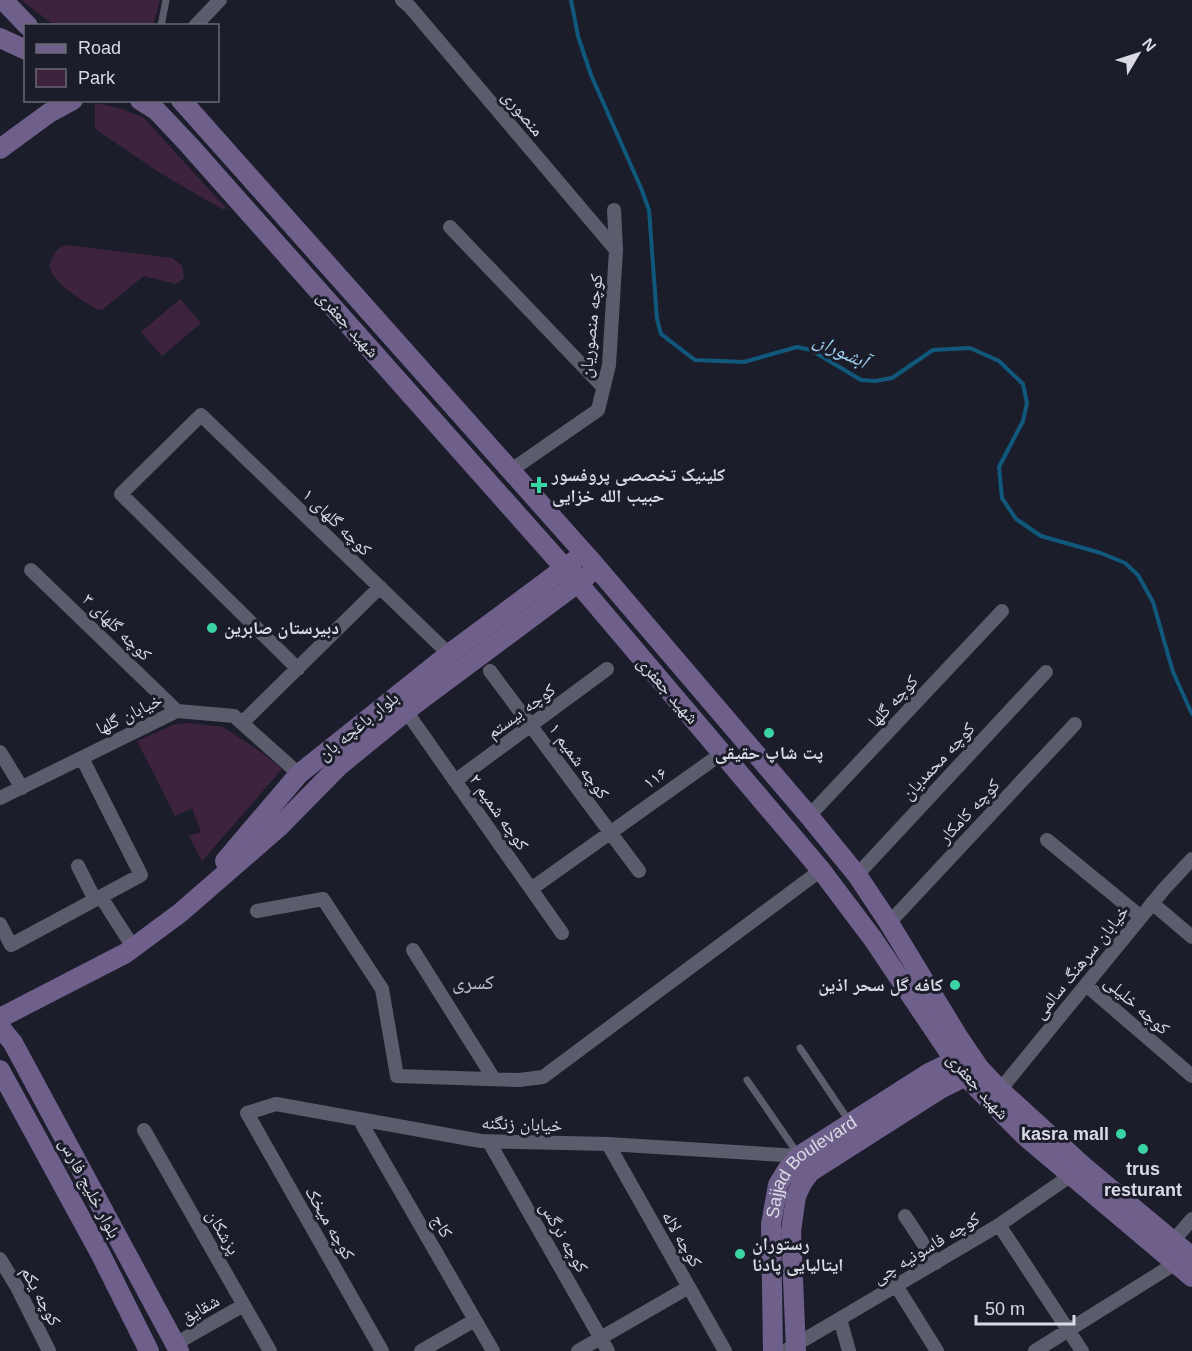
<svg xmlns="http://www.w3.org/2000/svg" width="1192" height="1351" font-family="Arial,'Noto Naskh Arabic',sans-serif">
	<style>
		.green { fill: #3d233d }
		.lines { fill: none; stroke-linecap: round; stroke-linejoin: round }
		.stream { stroke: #10597c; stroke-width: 4 }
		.lane { stroke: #5b5d6d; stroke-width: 7 }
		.street { stroke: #5b5d6d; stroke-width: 14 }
		.secondary { stroke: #6e5f8b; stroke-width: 20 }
		.poi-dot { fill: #3bd4a4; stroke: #1c1d2b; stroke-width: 2 }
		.labels { text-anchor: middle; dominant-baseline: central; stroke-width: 6; stroke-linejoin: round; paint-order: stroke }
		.street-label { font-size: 18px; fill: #d9dae4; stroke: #1c1d2b }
		.poi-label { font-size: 18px; font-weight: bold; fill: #d9dae4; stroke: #1c1d2b; text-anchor: start }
		.water-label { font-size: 20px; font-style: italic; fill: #9fd4f4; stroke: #1c1d2b }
		.neighbourhood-label { font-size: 20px; fill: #c1c3d6; stroke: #1c1d2b }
	</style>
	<rect width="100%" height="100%" fill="#1c1d2b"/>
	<path class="green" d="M21,0H160L153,26L54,25Z
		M95,103L119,108L144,118L227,209H222L160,173L98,131L95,127Z
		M66,245L172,258L182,266L184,278L176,284L144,276L103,309L98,310C80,298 56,287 49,266C53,256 55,249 66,245Z
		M180,299L201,323L162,356L141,332Z
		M188,723L223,727L264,754L282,769L202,861L189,836L201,832L192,808L175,816L137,741L173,725Z"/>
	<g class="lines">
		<path class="stream" d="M571,0L578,36L591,75L641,188L649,210L657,319L661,334L695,360L744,362L797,347L811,350L861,380L875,381L892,378L933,350L970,348L999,361L1023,384L1027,403L1023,421L999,467L1002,498L1016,519L1041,536L1101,553L1125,563L1138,575L1153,602L1173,672L1192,714"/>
		<path class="lane" d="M161,26L166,0
			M800,1048L849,1121
			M747,1080L798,1154"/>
		<path class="street" d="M402,0L410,7L616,250
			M195,26L220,0
			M450,227L603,387
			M510,471L598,410L609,365L616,250L614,210
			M31,570L177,711
			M298,669L121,494L201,415L449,654
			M490,671L639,871
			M406,711L562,933
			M242,723L380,587
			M0,752L22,788
			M455,781L607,669
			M0,798L177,711L234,716L299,774
			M809,816L1002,611
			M1047,840L1141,917
			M78,866L95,900
			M857,875L1046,672
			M531,889L721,754
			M101,897L133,947
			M1152,903L1192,937
			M257,911L323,899L382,989L397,1076L519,1080L543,1077L821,870
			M889,923L1075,724
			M0,924L11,945L141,875L82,758
			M413,950L494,1079
			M1086,985L1192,1076
			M1000,1090L1164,889L1192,859
			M359,1119L493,1351
			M144,1130L270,1351
			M489,1142L608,1351
			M608,1144L725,1351
			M905,1216L936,1263
			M999,1225L1082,1351
			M1173,1241L1192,1219
			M0,1259L17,1287L49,1351
			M897,1287L937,1351
			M840,1319L849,1351
			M175,1344L244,1305
			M382,1351L247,1113L276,1104L481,1141L608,1144L799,1156
			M421,1351L475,1320
			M578,1351L689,1287
			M785,1351L999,1225L1070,1176
			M1035,1351L1176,1263"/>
		<g class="secondary">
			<path d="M3,0L28,26"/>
			<path d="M0,38L26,50"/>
			<path d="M140,100L156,110L189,145L578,583L821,870L873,939L965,1076L1026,1137L1192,1277"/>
			<path d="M181,100L593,563L809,816L857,875L889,923L957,1035L980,1069L1000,1090L1083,1166L1192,1257"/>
			<path d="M0,149L49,113L73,100"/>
			<path d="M225,861L299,774L449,654L574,561"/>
			<path d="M0,1018L126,953L180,913L279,827L339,766L415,704L587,576"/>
			<path d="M0,1027L13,1043L179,1351"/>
			<path d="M0,1070L101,1255L149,1351"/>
			<path id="s1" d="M773,1351L771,1224L778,1185L787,1170L799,1156L929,1073L964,1056"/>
			<path d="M796,1351L791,1231L796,1196L802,1183L810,1172L940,1089L976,1071"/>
		</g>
	</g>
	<g class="poi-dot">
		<path d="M536 476h6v6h6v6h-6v6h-6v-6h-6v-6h6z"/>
		<circle cx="212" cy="628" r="6"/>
		<circle cx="769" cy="733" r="6"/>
		<circle cx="955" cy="985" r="6"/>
		<circle cx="1121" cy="1134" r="6"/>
		<circle cx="1143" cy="1149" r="6"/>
		<circle cx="740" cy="1254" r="6"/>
	</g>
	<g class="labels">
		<g class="street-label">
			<text transform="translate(523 113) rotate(50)">منصوری</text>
			<text transform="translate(348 324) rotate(48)">شهید جعفری</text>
			<text transform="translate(591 326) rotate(-84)">کوچه منصوریان</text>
			<text transform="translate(337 522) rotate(44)">کوچه گلهای ۱</text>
			<text transform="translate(117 627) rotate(44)">کوچه گلهای ۳</text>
			<text transform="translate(668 690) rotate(49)">شهید جعفری</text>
			<text transform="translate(893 701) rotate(-47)">کوچه گلها</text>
			<text transform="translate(521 711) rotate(-36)">کوچه بیستم</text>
			<text transform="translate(129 714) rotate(-26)">خیابان گلها</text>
			<text transform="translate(358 726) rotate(-39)">بلوار باغچه بان</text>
			<text transform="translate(579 761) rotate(54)">کوچه شمیم ۱</text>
			<text transform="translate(938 761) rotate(-47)">کوچه محمدیان</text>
			<text transform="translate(655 778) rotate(-35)">۱۱۶</text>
			<text transform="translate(969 811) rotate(-47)">کوچه کامکار</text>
			<text transform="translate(499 812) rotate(55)">کوچه شمیم ۲</text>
			<text transform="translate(1081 962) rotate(-51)">خیابان سرهنگ سالمی</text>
			<text transform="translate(1137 1005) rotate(41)">کوچه خلیلی</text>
			<text transform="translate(978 1086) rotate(48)">شهید جعفری</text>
			<text transform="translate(522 1124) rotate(2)">خیابان زنگنه</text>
			<text stroke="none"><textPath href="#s1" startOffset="201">Sajjad Boulevard</textPath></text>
			<text transform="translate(90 1188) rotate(62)">بلوار خلیج فارس</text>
			<text transform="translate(330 1223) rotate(60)">کوچه میخک</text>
			<text transform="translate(442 1226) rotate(60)">کاج</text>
			<text transform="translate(223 1232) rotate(60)">پزشکان</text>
			<text transform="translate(564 1237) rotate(60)">کوچه نرگس</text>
			<text transform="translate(682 1239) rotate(60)">کوچه لاله</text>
			<text transform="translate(926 1248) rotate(-31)">کوچه فاسونیه چی</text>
			<text transform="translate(41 1296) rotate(62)">کوچه یکم</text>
			<text transform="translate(200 1309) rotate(-29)">شقایق</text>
		</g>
		<g class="poi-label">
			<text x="552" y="475">کلینیک تخصصی پروفسور<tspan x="552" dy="21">حبیب الله خزایی</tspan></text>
			<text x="224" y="628">دبیرستان صابرین</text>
			<text x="769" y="753" text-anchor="middle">پت شاپ حقیقی</text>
			<text x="943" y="985" text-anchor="end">کافه گل سحر اذین</text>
			<text x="1109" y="1134" text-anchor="end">kasra mall</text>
			<text x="1143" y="1169" text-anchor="middle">trus<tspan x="1143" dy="21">resturant</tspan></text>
			<text x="752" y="1244">رستوران<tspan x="752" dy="21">ایتالیایی پادنا</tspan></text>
		</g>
		<g class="water-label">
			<text transform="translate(841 350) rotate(25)">آبشوران</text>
		</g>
		<g class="neighbourhood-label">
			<text x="473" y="982">کسری</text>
		</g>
	</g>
	<rect x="24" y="24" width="195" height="78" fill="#1c1d2b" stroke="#686975" stroke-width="1.5"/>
	<rect x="36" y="44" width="30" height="9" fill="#6e5f8b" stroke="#686975" stroke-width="1.5"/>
	<text x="78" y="54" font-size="18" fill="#d9dae4">Road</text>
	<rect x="36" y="69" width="30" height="18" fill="#3d233d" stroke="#686975" stroke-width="1.5"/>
	<text x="78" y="84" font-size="18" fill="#d9dae4">Park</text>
	<g transform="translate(1138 54) rotate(51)" stroke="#1c1d2b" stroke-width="4.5" paint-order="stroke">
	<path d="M0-4.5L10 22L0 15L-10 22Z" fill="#d9dae4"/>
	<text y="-9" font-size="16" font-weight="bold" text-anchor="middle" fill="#d9dae4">N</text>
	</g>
	<path d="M976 1315v9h98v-9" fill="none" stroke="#d9dae4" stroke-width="3"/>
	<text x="985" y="1315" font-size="18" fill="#d9dae4" stroke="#1c1d2b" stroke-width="4.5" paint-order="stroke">50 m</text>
</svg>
